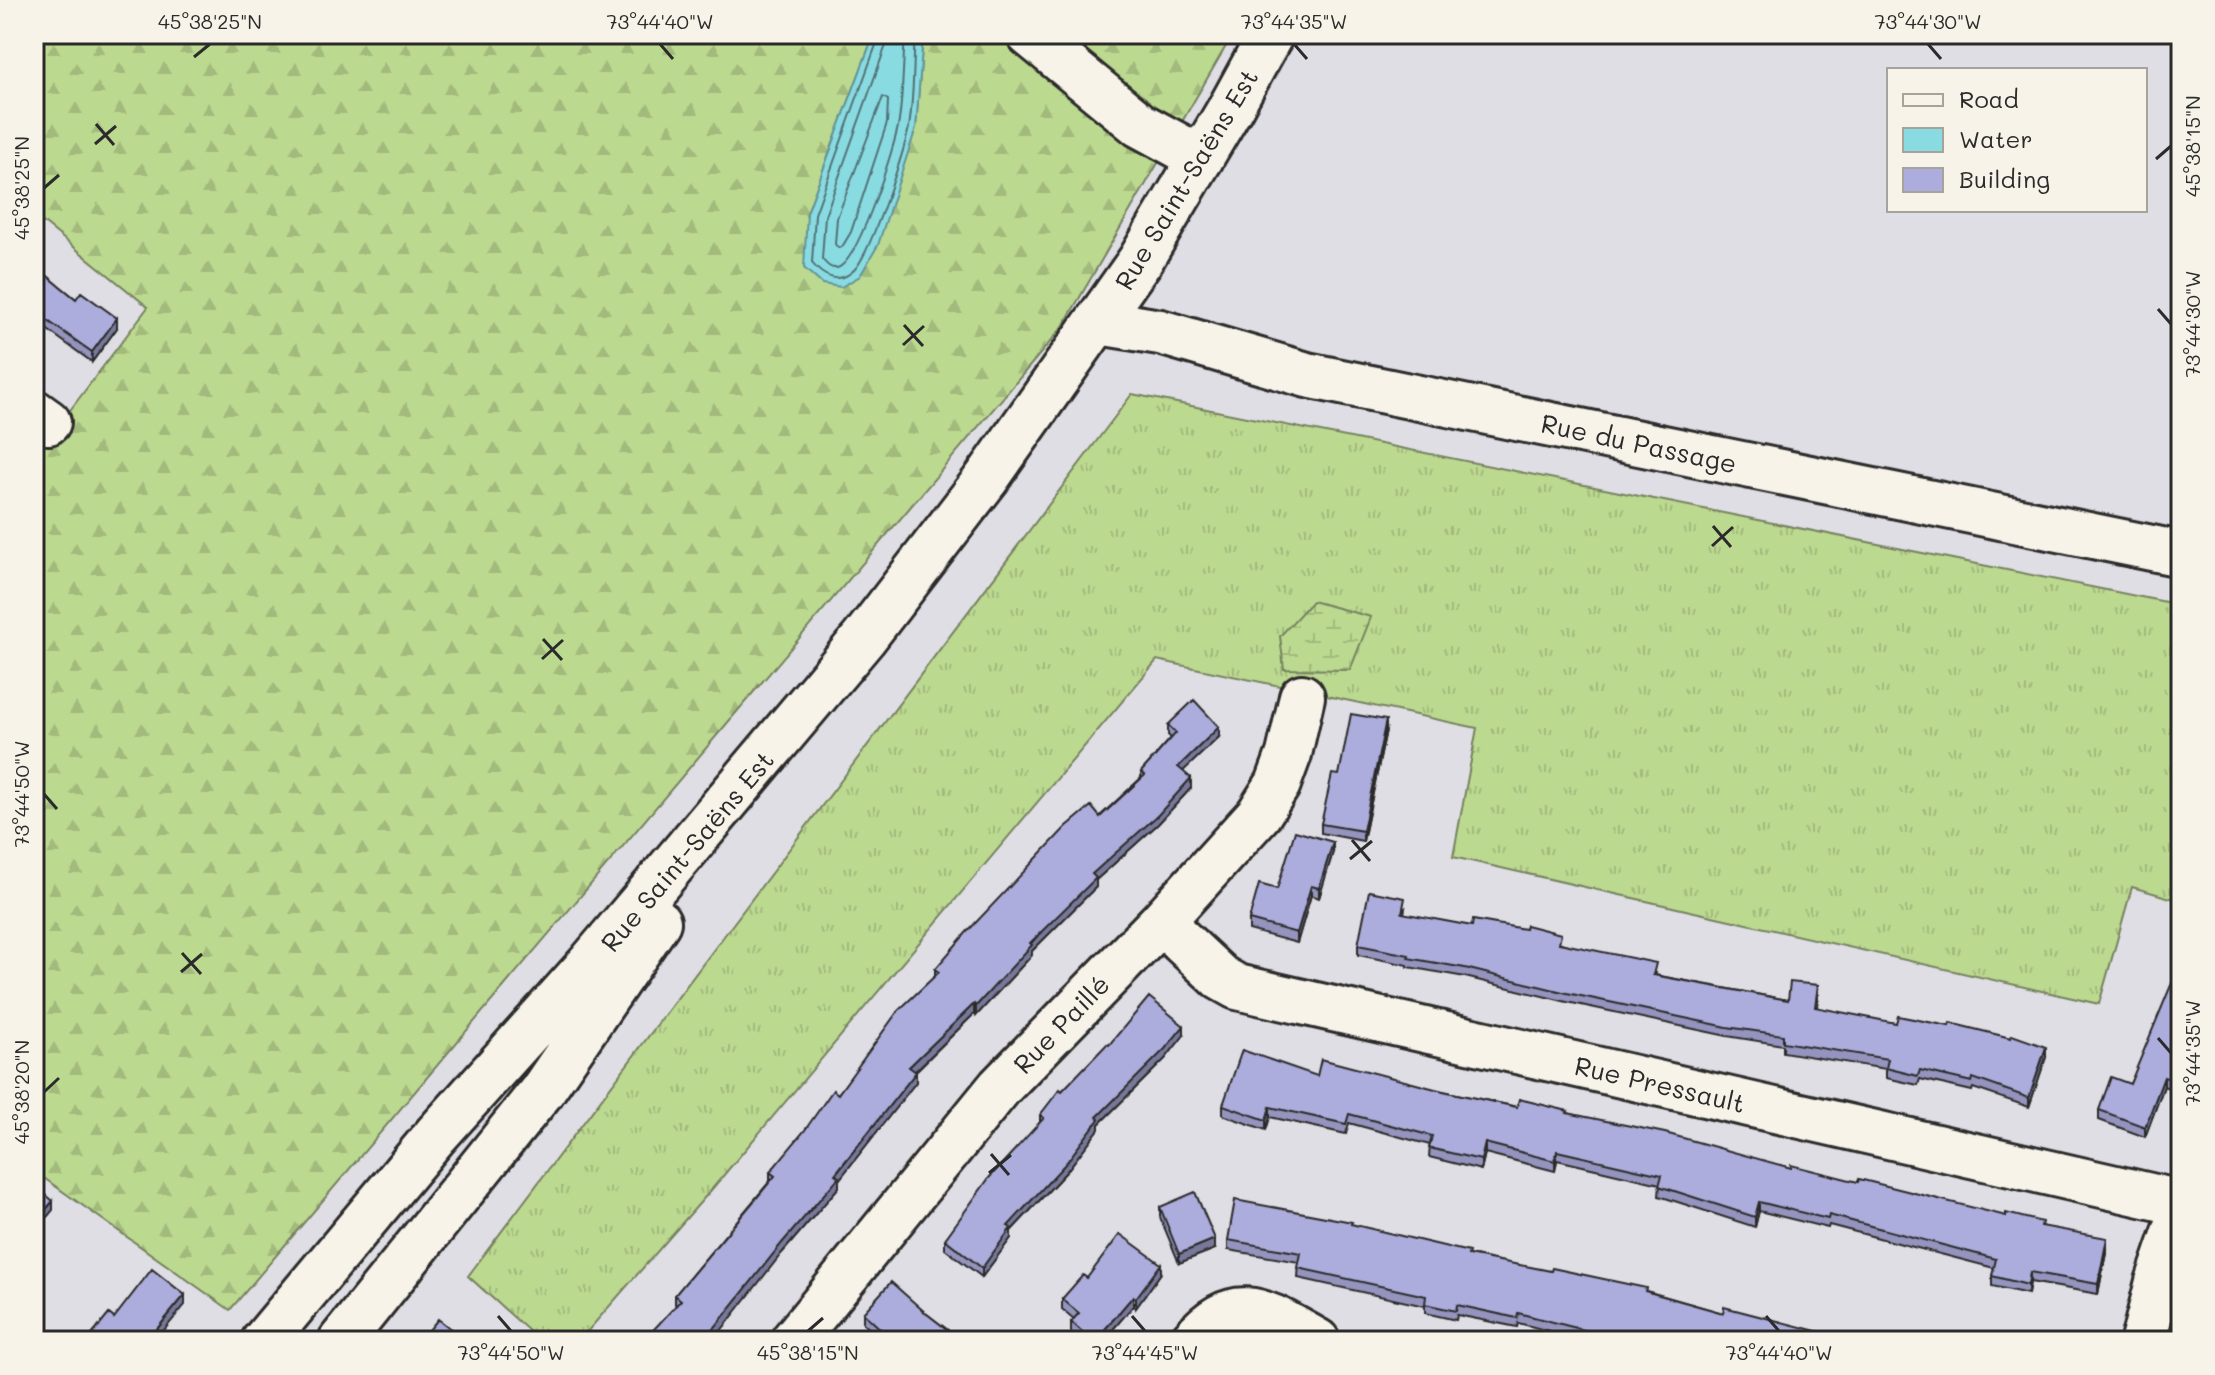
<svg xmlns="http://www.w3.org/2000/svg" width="2215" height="1375" font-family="Mali,sans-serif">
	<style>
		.grass { fill: url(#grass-tufts); stroke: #74825e; stroke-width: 2 }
		.forest { fill: url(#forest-firs); stroke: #74825e; stroke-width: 2 }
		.wetland { fill: url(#wetland-marsh); stroke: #74825e; stroke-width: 2 }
		.water { fill: #89dbe2; stroke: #639599; stroke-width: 2 }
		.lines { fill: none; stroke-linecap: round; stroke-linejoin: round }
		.shore { stroke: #517174; stroke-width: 2 }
		.minor-casing { stroke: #2b2b2b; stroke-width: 50 }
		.major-casing { stroke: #2b2b2b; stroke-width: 50 }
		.minor { stroke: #f7f3e8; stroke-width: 44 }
		.major { stroke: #f7f3e8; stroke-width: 44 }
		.wall { fill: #9494be; stroke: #2b2b2b; stroke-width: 2 }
		.shaded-wall { fill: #78789b; stroke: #2b2b2b; stroke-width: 2 }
		.building { fill: #acacdd; stroke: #2b2b2b; stroke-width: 2 }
		.ticks { fill: none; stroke: #2b2b2b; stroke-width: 3 }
		.labels { text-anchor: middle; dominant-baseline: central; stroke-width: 6; stroke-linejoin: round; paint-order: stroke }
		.street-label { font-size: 26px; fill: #2b2b2b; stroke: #f7f3e8 }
		.neatline { fill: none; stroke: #2b2b2b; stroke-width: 3 }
		.ticks-label { font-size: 20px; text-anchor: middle; fill: #2b2b2b }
	</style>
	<defs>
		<pattern id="grass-tufts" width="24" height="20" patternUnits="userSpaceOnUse" patternTransform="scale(2)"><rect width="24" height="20" fill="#bcd990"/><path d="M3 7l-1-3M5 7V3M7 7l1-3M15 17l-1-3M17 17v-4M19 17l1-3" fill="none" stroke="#a2ba7c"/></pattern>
		<pattern id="forest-firs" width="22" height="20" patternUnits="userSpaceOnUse" patternTransform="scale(2)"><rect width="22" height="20" fill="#bcd990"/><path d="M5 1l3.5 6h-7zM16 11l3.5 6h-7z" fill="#a2ba7c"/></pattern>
		<pattern id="wetland-marsh" width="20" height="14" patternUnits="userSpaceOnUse" patternTransform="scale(2)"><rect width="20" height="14" fill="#bcd990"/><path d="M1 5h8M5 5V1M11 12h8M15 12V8" fill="none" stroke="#a2ba7c"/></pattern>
	</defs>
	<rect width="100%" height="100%" fill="#e0dee5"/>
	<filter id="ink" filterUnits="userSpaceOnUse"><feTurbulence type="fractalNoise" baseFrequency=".0125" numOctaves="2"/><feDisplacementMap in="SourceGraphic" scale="16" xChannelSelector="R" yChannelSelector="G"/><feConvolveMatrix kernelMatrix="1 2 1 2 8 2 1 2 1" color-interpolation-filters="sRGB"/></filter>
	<g filter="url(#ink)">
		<path class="grass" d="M1132,394L2181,605V901L2132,887L2099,1004L1453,857L1477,728L1157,660L712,1189L579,1341H540L468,1276Z"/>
		<path class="forest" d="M34,34H874L807,213L916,128L923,34H1233L1062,328L230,1310L34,1171V458L148,307L34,215Z"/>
		<path class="wetland" d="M1312,601L1371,617L1350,670L1284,669L1280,636Z"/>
		<path class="water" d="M874,34H923L916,128L878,245L860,276L841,287L822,284L804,268L807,213Z"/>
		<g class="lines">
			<path class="shore" d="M880,34L815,214L812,263C823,277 839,285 854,270C870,255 904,152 909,127C914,97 913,64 915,34
				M890,34L825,216L822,259C826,264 830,269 837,268C858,264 896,143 899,121C903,92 903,63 905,34
				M883,97L888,100L887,123L851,232L842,247L838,248L835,244L837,218Z"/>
			<defs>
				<path id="minor" d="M1029,34L1140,125L1201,158
					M1099,322L1160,332L1307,375L2181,554
					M34,412L48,422
					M1161,922L1221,978L1237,987L2181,1203
					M793,1341L1000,1087L1161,922L1259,814L1278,784L1289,754L1302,697
					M1192,1341C1237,1288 1267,1314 1317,1341
					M2143,1341L2158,1282L2181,1215"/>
				<path id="major" d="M264,1341L436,1135L587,967L864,638L987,478L1140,261L1231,107L1271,34
					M341,1341L542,1091L658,922"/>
			</defs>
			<use href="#minor" class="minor-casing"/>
			<use href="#major" class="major-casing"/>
			<use href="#minor" class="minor"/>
			<use href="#major" class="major"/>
		</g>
		<path class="wall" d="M34,265L76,299L117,328L92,362L34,320Z
			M1168,725L1219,737L1183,771L1191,788L1158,824L1096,880V887L1032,951V955L976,1016L974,1014L915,1072L916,1082L839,1180V1187L782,1253L676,1306L675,1304V1295L770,1181V1172L838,1094L935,976V969L1141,778V772L1171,738L1168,735Z
			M1386,730L1363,841L1321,833V824L1339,775Z
			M1333,852L1319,898L1311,895L1297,943L1249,930V920L1277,889Z
			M1405,908L1404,914L1561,943L1656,973L1655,975L1788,1000L1818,995L1817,1008L2046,1057L2029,1107L1973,1088L1972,1091L1920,1079L1918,1085L1886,1078V1069L1783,1052V1045L1727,1036L1567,1002L1465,977L1408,967V965L1358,955V945Z
			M2181,975V1070L2173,1090L2164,1086L2145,1137L2099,1120V1110L2130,1084Z
			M1184,1035L1165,1059L1099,1124V1129L1066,1172L1011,1231V1238L982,1277L945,1249V1239L1040,1122V1115L1062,1091L1109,1045Z
			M1317,1076L1443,1091L1517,1107L1568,1113L1791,1168L2042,1226L2107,1248L2098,1294L2030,1282L2028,1294L1992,1286V1276L1994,1268L1829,1225L1828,1228L1759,1211L1755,1227L1659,1196L1660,1184L1557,1160L1555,1171L1485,1153L1481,1170L1429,1157L1430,1145L1349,1123L1346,1134L1270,1117L1266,1130L1223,1115V1105Z
			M1160,1207L1215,1249L1179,1263L1160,1217Z
			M1352,1225L1469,1255L1646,1291L1723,1313L1855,1341H1589L1518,1323L1517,1327L1457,1315L1456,1320L1425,1313V1306L1298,1278L1299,1262L1228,1250V1240Z
			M1161,1273L1136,1308L1133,1306L1103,1341H1082L1071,1332V1322L1074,1319L1062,1309V1299L1087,1278Z
			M863,1313L927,1314L962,1341H883L863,1323Z"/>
		<path class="shaded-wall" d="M117,318V328L92,362V352Z
			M1386,720V730L1363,841V831Z
			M1219,727V737L1178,776V767Z
			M1191,778V788L1158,824L1096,880V887L1032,951V955L976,1016V1006L1092,874Z
			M1333,842V852L1319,898V888Z
			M1311,886V895L1297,943V933Z
			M974,1004V1014L909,1077V1067Z
			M1184,1026V1035L1165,1059L1099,1124V1129L1066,1172L1011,1231V1238L982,1277V1268L1008,1226L1097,1117Z
			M2046,1047V1057L2029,1107V1098Z
			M2181,1061V1070L2173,1090V1080Z
			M916,1072V1082L839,1180V1187L782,1253L713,1341H704Z
			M2164,1077V1086L2145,1137V1127Z
			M1270,1107V1117L1266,1130V1120Z
			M1485,1143V1153L1481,1170V1160Z
			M1557,1151V1160L1555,1171V1161Z
			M53,1201V1210L34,1233V1223Z
			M1759,1202V1211L1755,1227V1217Z
			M2107,1238V1248L2098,1294V1284Z
			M1215,1239V1249L1179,1263V1254Z
			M1161,1264V1273L1136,1308V1298Z
			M2030,1272V1282L2028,1294V1285Z
			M185,1295V1305L155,1341H147Z
			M1133,1296V1306L1103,1341H1095Z"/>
		<path class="building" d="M34,265L76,299L81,292L117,318L92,352L34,311Z
			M1194,700L1219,727L1178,767L1191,778L1158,815L1092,874L1096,878L1030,943L1032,945L976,1006L974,1004L909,1067L916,1072L835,1174L839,1177L782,1243L704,1341H643L681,1300L675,1295L775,1176L770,1172L805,1130L833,1090L838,1094L898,1011L939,972L935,969L966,933L1066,827L1091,806L1100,817L1145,775L1141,772L1176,733L1168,725Z
			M1351,714L1386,720L1363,831L1321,824L1332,774L1339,775Z
			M1295,831L1333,842L1319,888L1311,886L1297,933L1249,920L1259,884L1277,889Z
			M1369,891L1405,898L1402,913L1472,926L1473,920L1525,929L1526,925L1561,934L1559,943L1656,963L1653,975L1788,1000L1790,982L1818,985L1815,1007L1896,1023L1898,1016L1949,1026L1950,1023L2011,1038L2012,1035L2046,1047L2029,1098L1973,1078L1972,1082L1920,1070L1918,1076L1886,1068L1888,1059L1783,1042V1035L1727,1027L1567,993L1465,968L1408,958L1409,955L1358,945Z
			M2176,973L2181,975V1061L2173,1080L2164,1077L2145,1127L2099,1110L2111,1077L2130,1084Z
			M1149,997L1184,1026L1165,1049L1097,1117L1099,1119L1066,1163L1008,1226L1011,1228L982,1268L945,1239L989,1178L1044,1118L1040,1115L1060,1089L1062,1091L1107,1044L1109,1045Z
			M1242,1050L1317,1076L1321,1059L1443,1091L1517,1107L1519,1099L1568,1111L1567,1113L1665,1133L1791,1168V1165L1858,1182L1859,1179L2006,1216V1213L2042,1222L2041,1226L2107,1238L2098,1284L2030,1272L2028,1285L1992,1276L1996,1259L1829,1215L1828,1219L1759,1202L1755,1217L1659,1186L1662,1175L1557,1151L1555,1161L1485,1143L1481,1160L1429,1148L1432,1136L1349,1114L1346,1124L1270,1107L1266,1120L1223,1105Z
			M34,1184L53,1201L34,1223Z
			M1195,1192L1215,1239L1179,1254L1160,1207Z
			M1235,1200L1352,1222L1351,1224L1469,1252L1468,1255L1551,1271L1552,1268L1646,1288L1645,1291L1723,1313L1724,1307L1855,1341H1617L1600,1338V1334L1518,1313L1517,1318L1457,1305L1456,1311L1425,1304L1426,1296L1298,1268L1301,1253L1228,1240Z
			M1120,1234L1161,1264L1136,1298L1133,1296L1095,1341H1093L1071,1322L1079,1313L1062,1299L1083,1275L1087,1278Z
			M152,1269L185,1295L147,1341H87L109,1314L114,1318Z
			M891,1282L927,1314L962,1341H894L863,1313Z
			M438,1319L464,1339L463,1341H420Z"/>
	</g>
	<path class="ticks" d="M660,44L673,59M1294,44L1307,59M1928,44L1941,59M194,57L210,44M96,124L114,145M95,144L116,126M2156,159L2171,146M44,188L59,175M2158,309L2171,324M904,325L923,346M903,345L924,326M1713,526L1731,547M1712,546L1733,527M543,639L562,660M542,659L563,640M44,794L57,809M1352,840L1370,861M1350,859L1372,841M182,953L201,974M181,972L202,954M2158,1038L2171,1053M44,1092L59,1078M991,1154L1009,1175M989,1173L1011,1155M498,1316L511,1331M1132,1316L1145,1331M1766,1316L1779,1331M808,1331L823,1318"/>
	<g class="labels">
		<g class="street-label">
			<text transform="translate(1186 179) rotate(-59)">Rue Saint-Saëns Est</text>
			<text transform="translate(1639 443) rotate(12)">Rue du Passage</text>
			<text transform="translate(687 851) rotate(-50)">Rue Saint-Saëns Est</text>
			<text transform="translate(1061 1024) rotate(-46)">Rue Paillé</text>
			<text transform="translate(1660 1084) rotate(13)">Rue Pressault</text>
		</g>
	</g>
	<rect width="2215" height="1375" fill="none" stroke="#f7f3e8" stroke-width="88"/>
	<rect x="1887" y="68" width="260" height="144" fill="#f7f3e8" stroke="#a5a39c" stroke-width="2"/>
	<rect x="1903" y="94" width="40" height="12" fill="#f7f3e8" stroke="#a5a39c" stroke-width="2"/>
	<text x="1959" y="108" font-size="24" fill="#2b2b2b">Road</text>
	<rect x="1903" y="128" width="40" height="24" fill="#89dbe2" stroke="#a5a39c" stroke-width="2"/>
	<text x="1959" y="148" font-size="24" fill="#2b2b2b">Water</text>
	<rect x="1903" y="168" width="40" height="24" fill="#acacdd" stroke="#a5a39c" stroke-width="2"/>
	<text x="1959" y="188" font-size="24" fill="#2b2b2b">Building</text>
	<rect x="44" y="44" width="2127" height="1287" class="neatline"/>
	<g class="ticks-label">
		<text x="210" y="29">45°38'25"N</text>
		<text x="660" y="29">73°44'40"W</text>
		<text x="1294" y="29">73°44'35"W</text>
		<text x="1928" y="29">73°44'30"W</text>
		<text transform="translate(2193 146) rotate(-90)" y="7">45°38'15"N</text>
		<text transform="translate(22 188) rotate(-90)" y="7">45°38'25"N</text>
		<text transform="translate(2193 324) rotate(-90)" y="7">73°44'30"W</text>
		<text transform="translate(22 794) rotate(-90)" y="7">73°44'50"W</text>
		<text transform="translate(2193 1053) rotate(-90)" y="7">73°44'35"W</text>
		<text transform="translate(22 1092) rotate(-90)" y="7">45°38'20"N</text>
		<text x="511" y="1360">73°44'50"W</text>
		<text x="808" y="1360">45°38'15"N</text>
		<text x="1145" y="1360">73°44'45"W</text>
		<text x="1779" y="1360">73°44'40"W</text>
	</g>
</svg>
